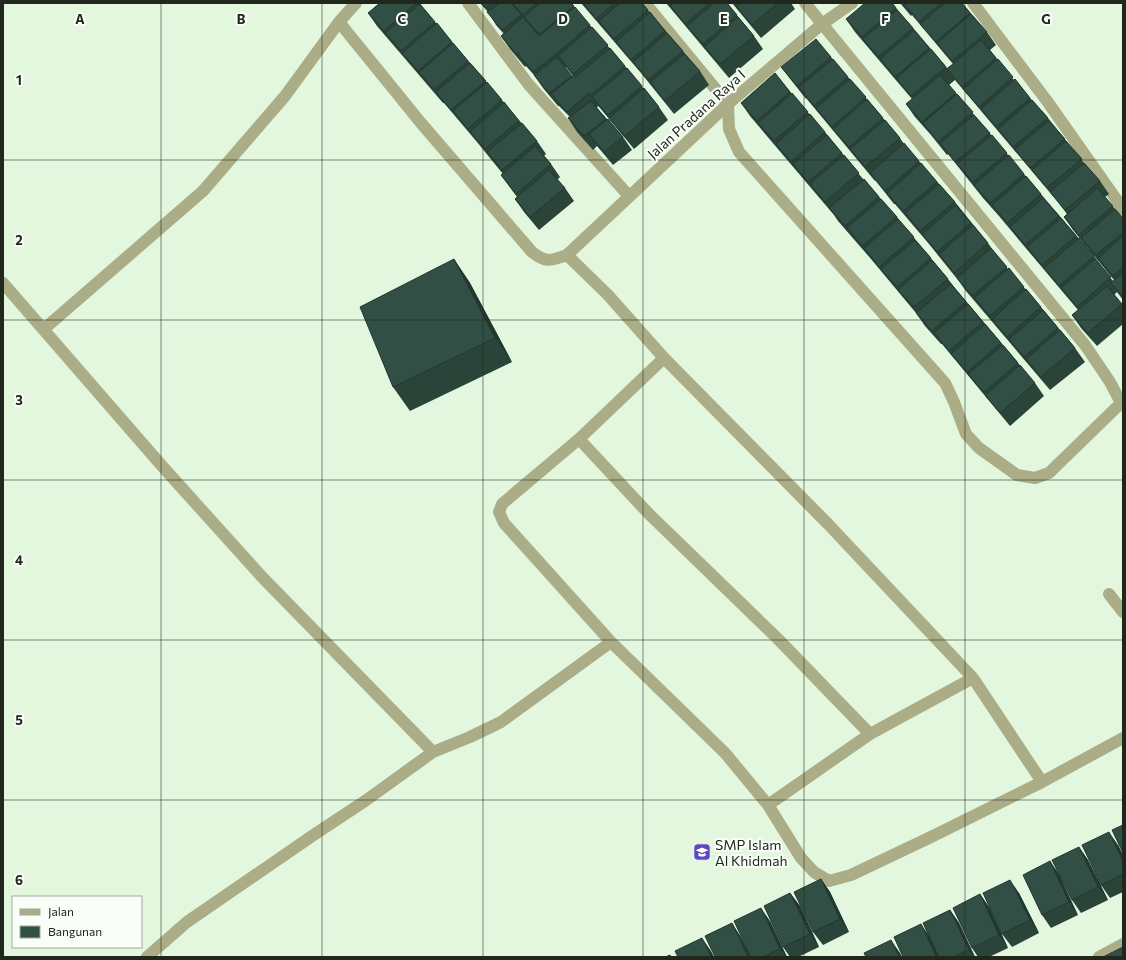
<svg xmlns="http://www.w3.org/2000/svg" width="1126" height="960" font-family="Commissioner,sans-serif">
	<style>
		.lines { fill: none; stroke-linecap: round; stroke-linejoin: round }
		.minor { stroke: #aaad86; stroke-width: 12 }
		.wall { fill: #2a443a; fill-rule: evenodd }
		.shaded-wall { fill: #223730 }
		.building { fill: #314f44; stroke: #223730 }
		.grid { fill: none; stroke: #20281e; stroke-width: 1; stroke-opacity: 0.55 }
		.labels { text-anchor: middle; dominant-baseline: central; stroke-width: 4; stroke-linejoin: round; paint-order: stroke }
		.street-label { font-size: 14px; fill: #20281e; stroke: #fafef9 }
		.poi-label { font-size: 14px; fill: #20281e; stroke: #fafef9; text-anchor: start }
		.grid-label { font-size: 13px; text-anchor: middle; font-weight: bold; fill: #20281e; stroke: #fafef9; stroke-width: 4; stroke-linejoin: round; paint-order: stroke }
	</style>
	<rect width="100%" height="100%" fill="#e2f7dd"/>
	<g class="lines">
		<path class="minor" d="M468,3L529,85L629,196
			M645,3L728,104L729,129L739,152L945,383L954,402L966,434L979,448L1017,475L1035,478L1049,473L1121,403L1110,382L1085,345L805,3
			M973,3L1047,101L1123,209
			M339,22L421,123L532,252C546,263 550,261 567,255L728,104L822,24L852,3
			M567,255L608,295L664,358L579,439L649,514L778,639L870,734
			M3,283L162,466L263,578L433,752L470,737L501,722L611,642L725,753L768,805L801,858L814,872L829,881L851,875L931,837L1042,782L1123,738
			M44,329L203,191L285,96L339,22L356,3
			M664,358L828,524L973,678
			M579,439L502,504L499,512L504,523L611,642
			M1109,594L1123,612
			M768,805L870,734L973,678L1042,782
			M147,957L187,922L315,834L365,801L433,752
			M1099,957L1123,944"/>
	</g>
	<path class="wall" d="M380,3H419L453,43L537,141L546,154L544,156L551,164L560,177L557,180L565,188L574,201L539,230L524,212L515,199L517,197L501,175L503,174L477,142L444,103H443L377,26L368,13Z
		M480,3H571L625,66L659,107L668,120L634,149L600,108L598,106L597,108L623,137L632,150L613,165L597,146L593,150L577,132L568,118L570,117L559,106H558L543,88L534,75L526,66L525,67L510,49L501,36L504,34L496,25L488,12ZM565,67H566L573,76L572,77Z
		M581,3H642L700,71L709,85L674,114L641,73Z
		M666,3H727L754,36L763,49L729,78L677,16Z
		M732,3H791L795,9L761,38Z
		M892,3L947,68L953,64L912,15L911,16L900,3H962L987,32L996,45L990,50L1014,80L1048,118L1084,163L1100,181L1109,194L1105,197L1123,218V300L1117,292L1114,295L1123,306V324L1097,346L1081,328L1072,315L1078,310L1019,240L999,216L983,198L948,154L947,155L931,135L915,117L906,104L912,99L855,32L846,19ZM955,80L1057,201L1067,214L1064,217L1073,230L1114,280L1113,281L1094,256L1046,200L1041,194L949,85Z
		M831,57L900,138L904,144L955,202L988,243L995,253L1008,269L1041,307L1075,348L1085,362L1050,390L966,291L958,280L929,244L895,204H894L875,180V181L806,98V99L791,80L781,67Z
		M775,73L792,94L825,132L863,179H864L881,199L897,217L948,279L955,288L1035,383L1044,396L1010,426L942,344H941L925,326L916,313L871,259L838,221L834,215L750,116L741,103Z
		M454,259L470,283L512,362L410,411L393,387Z
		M1118,845L1123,855V892L1110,898L1101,885Z
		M1079,847L1088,860L1108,900L1081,913L1072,900Z
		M1050,861L1078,915L1051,928L1042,915Z
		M821,879L830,892L849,932L823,945L813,932Z
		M790,893L800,906L819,947L798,957H790L783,947Z
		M1019,893L1039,933L1012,947L1002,934Z
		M980,894L989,907L1008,948L989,957H978L972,948Z
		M950,910L959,923L975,957H939Z
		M770,921L787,957H751Z"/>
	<path class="shaded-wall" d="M454,259L470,283L512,362L495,338Z
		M1109,832L1118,845L1123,855V861Z
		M1079,847L1088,860L1108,900L1098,887Z
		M1050,861L1059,874L1078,915L1069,902Z
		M821,879L830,892L849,932L840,919Z
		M1010,880L1019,893L1039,933L1030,920Z
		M790,893L800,906L819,947L810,934Z
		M980,894L989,907L1008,948L999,935Z
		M761,908L770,921L787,957H786L780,949Z
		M950,910L959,923L975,957H974L969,950Z
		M732,923L741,937L751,957H748Z
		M921,924L930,937L939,957H936Z
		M702,938L711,951L714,957H711Z
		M891,940L900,953L902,957H899Z"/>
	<path class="building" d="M380,3H416L384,31L368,13Z
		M482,3H492L486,8Z
		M500,3H511L522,15L502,30L487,12Z
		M512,3H536L523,15Z
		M540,3H571L574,6L539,34L524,17Z
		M583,3H615L596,19Z
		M620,3H642L648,10L614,39L599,21Z
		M673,3H710L685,24L670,5Z
		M714,3H727L737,15L703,44L687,26Z
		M741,3H778L752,25L737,7Z
		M865,3H892L896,8L862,37L846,19Z
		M905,3H941L919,22L904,4Z
		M945,3H962L970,13L936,42L920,24Z
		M420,4L435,22L401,51L385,33Z
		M575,7L590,25L556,54L533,72L518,54L519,52L516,54L501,36L523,17L539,36Z
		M897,10L913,28L878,57L863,39Z
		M650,12L665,31L631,60L616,42Z
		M971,14L987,32L952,61L937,43Z
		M738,17L754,36L720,64L704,47Z
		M437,23L452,42L418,71L402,53Z
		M592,27L608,45L573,74L558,56Z
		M914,30L929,48L895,77L880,59Z
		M667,33L683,51L648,80L633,62Z
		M816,39L831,57L797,86L781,67Z
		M981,40L996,58L962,87L947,69Z
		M453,43L468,61L434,90L419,72Z
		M610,48L625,66L591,95L589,93L567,112L551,94L574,75L575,77Z
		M931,49L946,67L911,96L896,78Z
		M684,54L700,71L665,101L650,82Z
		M557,57L572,76L549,93L534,75Z
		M833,59L848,77L814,106L799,87Z
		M998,59L1013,77L979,107L963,89Z
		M470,63L486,81L451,110L436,92Z
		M627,68L642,86L608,115L592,97Z
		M775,73L790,92L757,121L741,103Z
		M940,75L956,93L922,122L906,104Z
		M850,79L866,97L832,127L816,108Z
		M1015,79L1030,98L996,127L981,109Z
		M487,82L502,100L468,129L453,111Z
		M644,88L659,107L625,136L609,118Z
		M792,93L808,112L774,141L758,123Z
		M957,94L973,112L938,142L923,123Z
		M867,99L883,118L849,147L833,129Z
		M1032,100L1048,118L1013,147L998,129Z
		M591,101L606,119L584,136L568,118Z
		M504,102L519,121L485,149L470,132Z
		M810,114L825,132L791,162L776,144Z
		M974,115L990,133L955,162L940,143Z
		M608,119L623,137L604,152L589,134Z
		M885,120L900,138L865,167L850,149Z
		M1049,121L1065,139L1030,168L1015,149Z
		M522,123L537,141L502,170L487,152Z
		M827,135L842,153L808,182L793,164Z
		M992,135L1007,153L973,182L957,164Z
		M1066,141L1082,159L1047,188L1032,170Z
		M904,143L919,161L885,191L870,173Z
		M535,146L551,164L516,194L501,175Z
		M844,155L859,173L825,202L810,184Z
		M1009,155L1024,174L990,203L974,185Z
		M921,163L937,182L903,211L887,193Z
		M1084,163L1100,181L1065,210L1050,192Z
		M549,170L565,188L530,217L515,199Z
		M1026,176L1041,194L1007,223L992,205Z
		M864,179L879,197L845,226L829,208Z
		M939,184L955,202L920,231L905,213Z
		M1097,188L1113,206L1079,235L1064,217Z
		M1043,198L1059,216L1025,245L1010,227Z
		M881,199L897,217L862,246L847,228Z
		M956,205L971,223L937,252L922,234Z
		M1115,209L1123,218V233L1096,255L1081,238Z
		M1061,218L1076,236L1042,265L1027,247Z
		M898,219L914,237L879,267L864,248Z
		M973,225L988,243L954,273L939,254Z
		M1123,236V268L1113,276L1098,258Z
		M1079,238L1094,256L1059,286L1044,268Z
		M915,240L931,258L897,287L881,269Z
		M991,248L1007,267L972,296L957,278Z
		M454,259L495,338L393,387L360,307Z
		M1095,259L1111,277L1077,307L1061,288Z
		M932,260L948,279L914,307L898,290Z
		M1009,268L1024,287L990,316L974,298Z
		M1123,272V297L1111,283Z
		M951,284L966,302L932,331L916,313Z
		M1107,286L1122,304L1088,333L1072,315Z
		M1026,289L1041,307L1007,337L992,319Z
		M968,304L983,322L949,351L934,333Z
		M1043,310L1058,328L1024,357L1009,339Z
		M985,324L1001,343L967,372L951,354Z
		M1060,330L1075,348L1041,377L1026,359Z
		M1003,345L1018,363L984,392L968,374Z
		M1020,365L1035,383L1000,413L985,395Z
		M1123,825V853L1112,830Z
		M1109,832L1123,861V874L1101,885L1082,845Z
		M1079,847L1098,887L1072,900L1052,860Z
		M1050,861L1069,902L1042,915L1023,875Z
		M821,879L840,919L813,932L794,892Z
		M1010,880L1030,920L1002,934L983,893Z
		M790,893L810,934L783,947L764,906Z
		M980,894L999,935L972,948L953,908Z
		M761,908L780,949L763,957H751L734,921Z
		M950,910L969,950L954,957H939L923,923Z
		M732,923L748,957H715L705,936Z
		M921,924L936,957H903L894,937Z
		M702,938L711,957H678L675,951Z
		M891,940L899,957H866L864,953Z
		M1123,947V957H1103Z
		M670,955L671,957H665Z"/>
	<path class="grid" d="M161,3V957M322,3V957M483,3V957M643,3V957M804,3V957M965,3V957M3,160H1123M3,320H1123M3,480H1123M3,640H1123M3,800H1123"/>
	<defs>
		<symbol id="school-square" viewBox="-11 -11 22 22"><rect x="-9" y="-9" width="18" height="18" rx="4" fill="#5e46bf" stroke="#fafef9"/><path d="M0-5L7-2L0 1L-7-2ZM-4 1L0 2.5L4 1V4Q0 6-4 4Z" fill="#fff"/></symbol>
	</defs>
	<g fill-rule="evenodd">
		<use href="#school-square" x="692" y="842" width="20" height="20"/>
	</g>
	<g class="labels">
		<g class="street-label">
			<text transform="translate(696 114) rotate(-42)">Jalan Pradana Raya I</text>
		</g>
		<g class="poi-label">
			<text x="715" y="844">SMP Islam<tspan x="715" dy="16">Al Khidmah</tspan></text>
		</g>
	</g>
	<g class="grid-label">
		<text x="80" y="24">A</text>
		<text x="241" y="24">B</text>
		<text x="402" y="24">C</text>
		<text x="563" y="24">D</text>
		<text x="724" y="24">E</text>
		<text x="885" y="24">F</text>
		<text x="1046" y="24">G</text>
		<text x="19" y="85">1</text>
		<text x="19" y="245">2</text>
		<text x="19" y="405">3</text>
		<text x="19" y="565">4</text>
		<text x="19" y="725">5</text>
		<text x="19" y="885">6</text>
	</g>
	<rect width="1126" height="960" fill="none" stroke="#20281e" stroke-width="8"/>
	<rect x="12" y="896" width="130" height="52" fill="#fafef9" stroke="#a3a8a1"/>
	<rect x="20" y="909" width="20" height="6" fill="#aaad86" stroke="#a3a8a1"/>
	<text x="48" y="916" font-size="12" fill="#20281e">Jalan</text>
	<rect x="20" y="926" width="20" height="12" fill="#314f44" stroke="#a3a8a1"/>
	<text x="48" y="936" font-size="12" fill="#20281e">Bangunan</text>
</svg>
